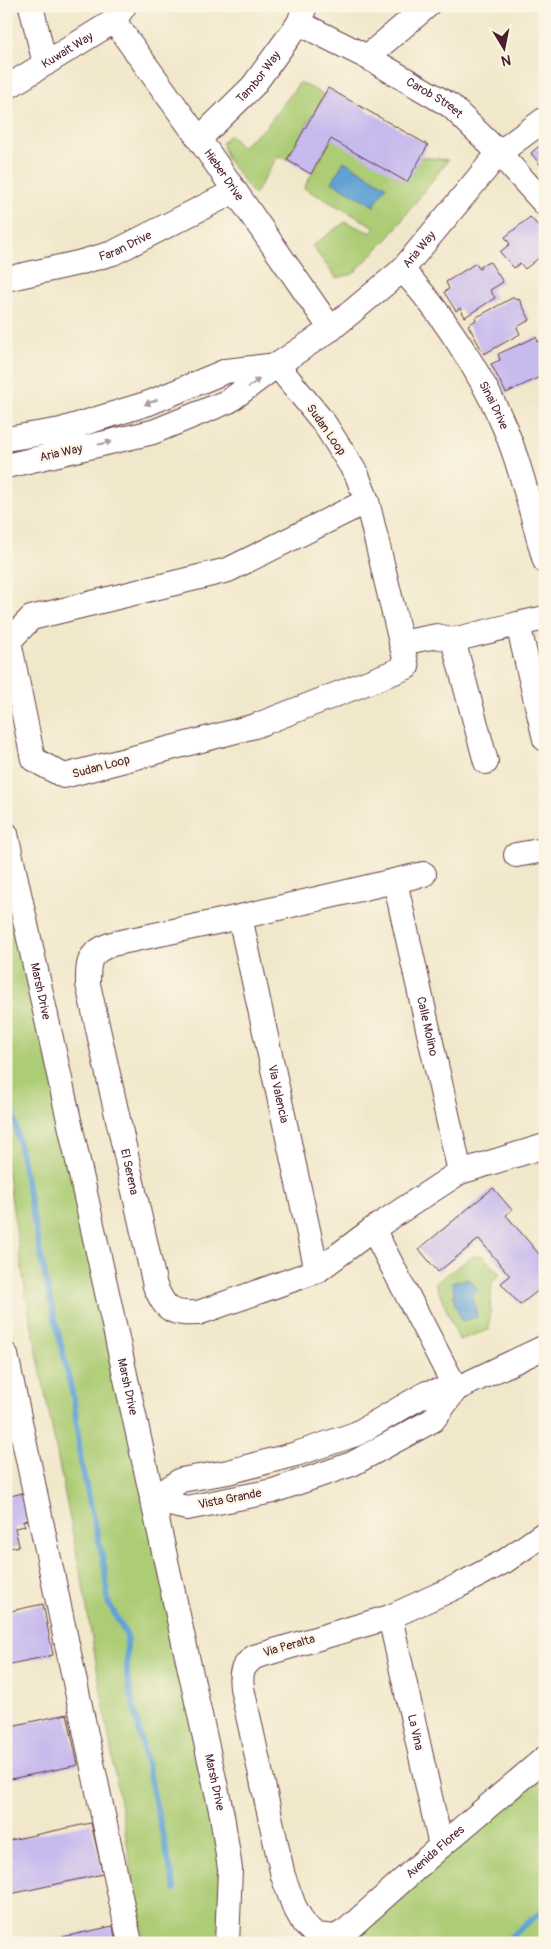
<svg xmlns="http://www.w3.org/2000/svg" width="551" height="1949" font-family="Pangolin,sans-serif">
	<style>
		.green { fill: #accc74; stroke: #7b7650 }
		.water { fill: #60a2d4; stroke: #556080 }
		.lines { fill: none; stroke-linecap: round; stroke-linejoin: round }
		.stream { stroke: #60a2d4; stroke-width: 6 }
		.building { fill: #c7baed }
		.minor-casing { stroke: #633d43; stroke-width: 26 }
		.minor { stroke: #fff; stroke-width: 24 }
		.oneway { fill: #ae9aa0 }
		.labels { text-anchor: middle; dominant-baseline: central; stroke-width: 4.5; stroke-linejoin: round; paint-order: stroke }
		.street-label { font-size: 12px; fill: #4a1f2b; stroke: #fcf5e5 }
	</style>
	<rect width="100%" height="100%" fill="#fcf5e5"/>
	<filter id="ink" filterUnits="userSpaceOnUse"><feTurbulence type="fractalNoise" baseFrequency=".02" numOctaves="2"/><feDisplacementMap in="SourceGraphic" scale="10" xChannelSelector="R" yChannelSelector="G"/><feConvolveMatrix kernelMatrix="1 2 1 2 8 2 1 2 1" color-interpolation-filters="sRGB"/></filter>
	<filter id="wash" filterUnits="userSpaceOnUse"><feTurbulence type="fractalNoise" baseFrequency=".0096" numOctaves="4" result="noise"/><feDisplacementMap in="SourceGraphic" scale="20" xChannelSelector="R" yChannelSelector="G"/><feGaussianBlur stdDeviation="1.12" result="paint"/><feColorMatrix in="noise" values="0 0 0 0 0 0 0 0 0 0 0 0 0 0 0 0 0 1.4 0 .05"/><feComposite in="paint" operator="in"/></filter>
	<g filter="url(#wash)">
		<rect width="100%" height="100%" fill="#f1e7ca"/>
		<path class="green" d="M300,82L324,95L287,160L278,156L254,195L226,157L222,143L230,134L241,147L265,128Z
			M331,139L421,157L448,160L389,237L353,274L336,278L312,246L345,222L371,233L375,227L304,188Z
			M6,836L222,1815L227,1943H144L83,1586L26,1296L6,1162Z
			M473,1256H483L500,1274L492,1283L489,1330L459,1340L435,1283Z
			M545,1758V1943H334Z"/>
		<path class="water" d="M344,161L386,186L374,206L332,182Z
			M470,1279L478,1290L473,1295L477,1317L462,1321L454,1302L453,1282Z"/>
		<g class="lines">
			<path class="stream" d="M6,1077L43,1267L74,1401L81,1463L105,1569L108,1602L127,1636V1677L175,1889
				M503,1943L545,1909"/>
		</g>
		<g id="blocks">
			<path class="building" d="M328,88L428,145L407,182L331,139L311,174L287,160Z
				M545,141V171L531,153Z
				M530,217L545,233V253L525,269L520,263L514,268L500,252L510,244L505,237Z
				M490,262L503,282L490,290L495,298L465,317L460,308L456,311L444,292L449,289L446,282L476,263L479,269L481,268L480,266Z
				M514,297L516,300L519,299L530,320L517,327L520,334L484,354L468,325L476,320L475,318Z
				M536,337L538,342L541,341L545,348V364L538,367L542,376L506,393L491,364L500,360L498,354Z
				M493,1188L512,1210L506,1215L539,1254L544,1250L545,1251V1285L520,1305L501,1283L510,1276L479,1239L438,1272L419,1249Z
				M27,1492L33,1519L23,1521L25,1526L15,1528L19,1546L6,1549V1497Z
				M43,1604L53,1655L6,1665V1612Z
				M67,1714L78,1765L6,1780V1727Z
				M91,1823L103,1874L6,1895V1841Z
				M113,1926L116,1943H40V1942Z"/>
		</g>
	</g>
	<g filter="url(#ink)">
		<use href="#blocks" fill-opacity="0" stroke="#633d43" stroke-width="1"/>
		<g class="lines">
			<defs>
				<g id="minor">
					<path d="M31,6L45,64"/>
					<path id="s1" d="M114,21L199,139L331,329"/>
					<path id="s2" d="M299,23L367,57L451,106L499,153L545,204"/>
					<path d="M367,57L427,6"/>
					<path id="s3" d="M6,88L114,21L124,6"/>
					<path id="s4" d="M199,139L253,86L299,23L305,6"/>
					<path id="s5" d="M402,270C440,309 482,375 504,426C522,469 532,516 545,561"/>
					<path id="s6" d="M6,279L78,263L113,253L235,191"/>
					<path d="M6,439L61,430L149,403L226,371L277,365L229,401L153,432L6,466"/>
					<path d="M367,501L407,667L255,726L64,776L33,759L9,641L31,618L228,570Z"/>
					<path id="s7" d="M367,501L357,475L324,423L277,365L331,329L402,270L499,153L545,119"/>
					<path d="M545,618L518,624L545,739"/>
					<path d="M453,640L486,762"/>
					<path d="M401,643L437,636L453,640L518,624"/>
					<path id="s8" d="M6,834L222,1815L230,1869L227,1943"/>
					<path d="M516,855L545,850"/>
					<path id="s9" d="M424,874L240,917L112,944C88,953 88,961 88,984L155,1286C166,1311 171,1314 198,1313L317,1271L373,1229L460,1172L545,1146"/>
					<path id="s10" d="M395,881L460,1172"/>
					<path id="s11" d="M240,917L317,1271"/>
					<path d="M373,1229L456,1389L545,1347"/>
					<path d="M6,1355L130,1943"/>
					<path d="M456,1389L433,1420L352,1464L273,1491L187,1508L152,1500L181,1480L228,1472L296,1454L356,1434L427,1393Z"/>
					<path id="s12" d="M545,1533L505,1561L458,1586L390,1617L254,1657C242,1667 240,1672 242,1688L283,1876L294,1906L304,1924L316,1935L335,1937L347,1930L441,1846L545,1758"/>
					<path id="s13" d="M390,1617L441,1846"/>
				</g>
			</defs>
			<use href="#minor" class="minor-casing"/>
			<use href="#minor" class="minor"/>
		</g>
		<defs><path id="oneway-solid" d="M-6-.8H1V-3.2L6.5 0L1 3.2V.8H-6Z" transform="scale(1.25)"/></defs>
		<g class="oneway">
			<use href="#oneway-solid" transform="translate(254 383) rotate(-37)"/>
			<use href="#oneway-solid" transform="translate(151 402) rotate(159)"/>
			<use href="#oneway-solid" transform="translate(105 443) rotate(-13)"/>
		</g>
	</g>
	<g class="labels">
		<g class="street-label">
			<text stroke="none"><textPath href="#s3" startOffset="72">Kuwait Way</textPath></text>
			<text stroke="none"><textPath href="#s4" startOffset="86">Tambor Way</textPath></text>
			<text stroke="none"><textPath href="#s2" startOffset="155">Carob Street</textPath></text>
			<text stroke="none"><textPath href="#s1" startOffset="189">Hieber Drive</textPath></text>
			<text stroke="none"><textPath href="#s6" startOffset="124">Faran Drive</textPath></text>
			<text stroke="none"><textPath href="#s7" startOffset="348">Aria Way</textPath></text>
			<text stroke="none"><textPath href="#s5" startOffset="164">Sinai Drive</textPath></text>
			<text transform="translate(326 430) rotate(55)">Sudan Loop</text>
			<text transform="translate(61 453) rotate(-13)">Aria Way</text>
			<text transform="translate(101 767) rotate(-15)">Sudan Loop</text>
			<text stroke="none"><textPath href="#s8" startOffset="161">Marsh Drive</textPath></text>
			<text stroke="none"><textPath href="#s10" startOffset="149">Calle Molino</textPath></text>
			<text stroke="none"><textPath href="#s11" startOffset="181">Via Valencia</textPath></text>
			<text stroke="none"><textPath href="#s9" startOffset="564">El Serena</textPath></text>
			<text stroke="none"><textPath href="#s8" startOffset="566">Marsh Drive</textPath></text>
			<text transform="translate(230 1499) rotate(-11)">Vista Grande</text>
			<text transform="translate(289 1646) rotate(-16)">Via Peralta</text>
			<text stroke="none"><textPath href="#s13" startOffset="118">La Vina</textPath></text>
			<text stroke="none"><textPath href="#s8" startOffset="971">Marsh Drive</textPath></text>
			<text stroke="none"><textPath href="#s12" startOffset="766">Avenida Flores</textPath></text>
		</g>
	</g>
	<rect width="551" height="1949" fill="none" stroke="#fcf5e5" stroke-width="25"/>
	<g transform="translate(504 48) rotate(170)" stroke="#fcf5e5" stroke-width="4" paint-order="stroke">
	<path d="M0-4L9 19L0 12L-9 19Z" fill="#4a1f2b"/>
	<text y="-8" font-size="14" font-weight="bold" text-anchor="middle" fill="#4a1f2b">N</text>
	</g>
</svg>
